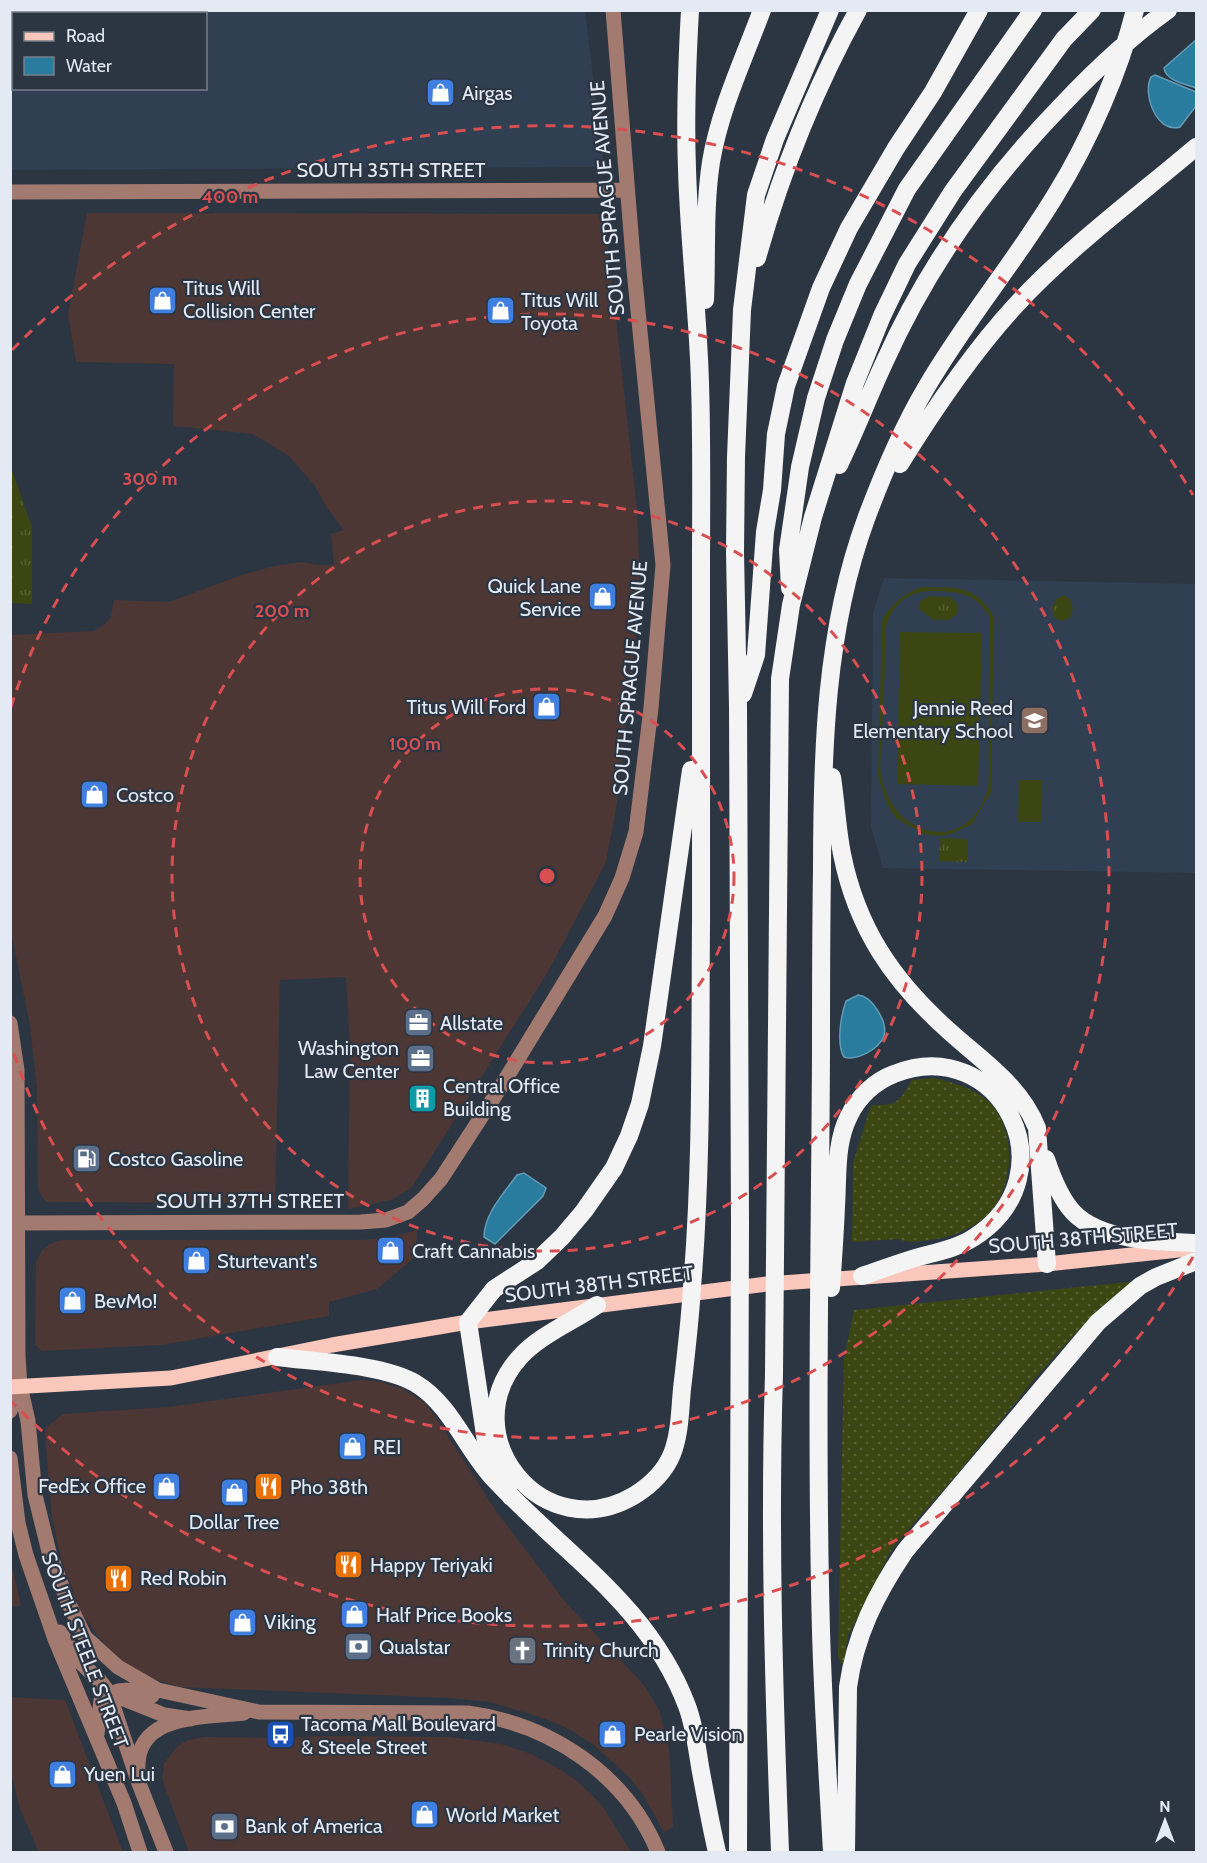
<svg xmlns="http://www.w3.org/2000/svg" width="1207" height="1863" font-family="Cabin,sans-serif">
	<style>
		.commercial { fill: #4c3734 }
		.built { fill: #313f52; fill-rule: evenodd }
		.grass { fill: url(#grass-dots) }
		.park { fill: url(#park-tufts) }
		.pitch { fill: #3b4612; fill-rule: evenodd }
		.water { fill: #297c9d; stroke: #619db7; stroke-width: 1.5 }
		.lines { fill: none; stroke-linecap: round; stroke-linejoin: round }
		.minor { stroke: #a27a70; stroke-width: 15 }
		.major { stroke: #f9c7bb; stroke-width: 15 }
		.highway { stroke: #f4f4f4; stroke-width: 18 }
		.ring { fill: none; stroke: #d94f51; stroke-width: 3; stroke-dasharray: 10 8 }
		.labels { text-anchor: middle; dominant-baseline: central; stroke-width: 4.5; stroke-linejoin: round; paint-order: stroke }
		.poi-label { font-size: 20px; fill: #e4eaf3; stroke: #2c3643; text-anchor: start }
		.street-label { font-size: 20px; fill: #e4eaf3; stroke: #2c3643 }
		.centre { fill: #d94f51; stroke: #2c3643; stroke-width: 3 }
		.ring-label { font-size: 18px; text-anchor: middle; font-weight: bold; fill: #d94f51; stroke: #2c3643; stroke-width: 4.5; stroke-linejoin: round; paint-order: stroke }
	</style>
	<defs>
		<pattern id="grass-dots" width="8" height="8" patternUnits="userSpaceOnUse" patternTransform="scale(1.5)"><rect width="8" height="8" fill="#3b4612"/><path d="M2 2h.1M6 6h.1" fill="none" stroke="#576135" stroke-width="1.8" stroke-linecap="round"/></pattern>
		<pattern id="park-tufts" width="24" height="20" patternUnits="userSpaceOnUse" patternTransform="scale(1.5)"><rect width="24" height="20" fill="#3b4612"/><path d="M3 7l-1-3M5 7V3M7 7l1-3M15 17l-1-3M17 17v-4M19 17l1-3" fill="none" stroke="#576135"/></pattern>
	</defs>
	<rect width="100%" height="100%" fill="#2c3643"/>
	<path class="commercial" d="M87,213L601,214L605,219L637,509L640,602L617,803L606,862L549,970L419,1176L411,1188L391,1200L348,1209L350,1045L346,977L280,980L275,1203L46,1202L38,1190L37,1089L30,1025L10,927L11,635L93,631L103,626L111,617L114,600L169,602L242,575L274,566L302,562L319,565H334L331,534L344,530L327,508L315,486L289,456L263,440L252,434L173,426L174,364L76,362L68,315Z
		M417,1230L416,1256L377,1289L329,1302V1316L161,1345L42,1351L35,1345L36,1262L42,1250L50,1244L61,1240H360L389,1238Z
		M361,1380L381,1382L403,1389L425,1403L435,1416L496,1511L567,1604L644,1685L659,1710L669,1749L673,1827L664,1832L642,1793L627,1775L594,1745L567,1728L540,1717L490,1702L450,1698L180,1687L148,1677L120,1660L99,1638L80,1610L61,1558L52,1517L45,1435L46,1428L63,1414L168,1407Z
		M11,1562L21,1606H11Z
		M11,1697L65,1700L123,1852H39L20,1809L11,1771Z
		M327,1736L450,1737L501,1744L531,1754L561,1770L577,1781L593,1796L605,1810L631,1852H189L162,1779L164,1763L178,1746L188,1740L204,1737L276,1738Z"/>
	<path class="built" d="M10,11H585L604,167L11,170ZM14,14H206V88H14Z
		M884,578L1196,584V873L883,868L871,827L873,613Z"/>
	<path class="grass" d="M934,1078C954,1083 977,1089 991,1104C1018,1133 1014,1193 984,1218C969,1230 950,1238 930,1240C919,1241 909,1244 899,1239L852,1242L853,1163L871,1105C897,1106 899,1102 912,1080Z
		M1137,1281L1097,1310L1036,1377L958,1473L893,1547L848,1636L843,1666L838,1657L844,1359L854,1310Z"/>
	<path class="park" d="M10,464L32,527V604L11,603Z
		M1064,595L1070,599L1073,609L1070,618L1061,621L1054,617L1052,608L1056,599Z
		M929,596L951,597L958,605V613L949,620H934L920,610L919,602Z
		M940,838L968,839V862L939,861Z"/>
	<path class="pitch" d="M922,587C955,588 976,584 994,617L991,792L972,824L951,834L938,836L924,834L896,818L887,804L878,776L882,620C891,604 905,593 922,587ZM930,591C959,592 974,591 990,617L989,782C976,855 894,844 881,775C879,762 882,746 882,733C883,699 886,665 885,632C891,606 904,593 930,591Z
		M900,632L982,633L978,786L897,784Z
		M1019,780H1042L1041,822H1018Z"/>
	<path class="water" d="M1196,40V88C1185,84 1166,81 1164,68Z
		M1155,75L1196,92V106L1180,127C1157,134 1142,94 1151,77Z
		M858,995C872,996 888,1022 884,1036C879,1049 857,1061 844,1057C836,1044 841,1015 846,1001Z
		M524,1173L546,1188L543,1196L495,1244L484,1237C484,1214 504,1193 517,1175Z"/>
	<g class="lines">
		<path class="minor" d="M10,192L627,190
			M10,1023L17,1070L18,1357L20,1386L28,1421L35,1495L49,1552L68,1602L85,1637L118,1667L158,1690L259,1712L468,1713C550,1724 626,1774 658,1852
			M17,1223L361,1222L386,1220L408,1212L423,1199L441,1179L502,1085L605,916L622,878L636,832L651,708L663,565L634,270L613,10
			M10,1411L20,1386
			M10,1458L18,1523L26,1555L55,1639L124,1803L140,1852
			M60,1632L78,1660L100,1681L109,1693L164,1715L191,1719
			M109,1693L138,1781L166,1852
			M97,1734L101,1700C117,1686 133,1689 152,1696
			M138,1772C134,1713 203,1718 244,1713"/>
		<path class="major" d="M10,1387L171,1378L332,1345L468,1322L767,1284L1047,1264L1188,1249"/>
		<path class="highway" d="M757,258C781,173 815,88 858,10
			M705,300C707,254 704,208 711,162C720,109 743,61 762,10
			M900,464C934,409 971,354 1015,306C1067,249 1137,197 1196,147
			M839,465C856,430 869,395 885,361C928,265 990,179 1063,104C1095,70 1129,38 1168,10
			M790,588L788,550L800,467L816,398L835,340L858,284L907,189L1033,10
			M743,694L756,655L765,532L772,490L776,434L786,386L821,288L849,228L896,148L933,92L979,10
			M832,777C836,803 837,829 842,854C857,929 893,981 949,1031C982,1061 1020,1085 1037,1128L1047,1264
			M1046,1159C1052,1177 1060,1198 1073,1212C1100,1241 1160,1242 1196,1243
			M831,1288C833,1260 835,1233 836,1206C838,1176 835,1143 849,1116C858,1097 875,1081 894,1074C1000,1032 1073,1175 973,1238C954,1250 930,1253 909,1260C893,1265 877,1271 862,1276
			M597,1305C572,1322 540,1335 520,1357C450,1435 544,1550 635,1495C651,1485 665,1471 672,1454C680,1434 680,1410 682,1389C686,1355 690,1321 692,1287C702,1167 700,1045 701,924C702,806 701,688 701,569C701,507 702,445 700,383C698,312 689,240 687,169C685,116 687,63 690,10
			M277,1357C316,1362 382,1364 415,1383C452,1405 466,1450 495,1480C565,1555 649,1605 687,1706C695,1727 697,1750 701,1772C706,1799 711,1826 717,1852
			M511,1497L496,1472L487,1448L468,1322L494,1289L537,1261L562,1237L584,1211L614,1168L629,1136L640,1104L652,1046L691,770
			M738,1852L740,1223L738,707L735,552L736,457L742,310L756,195L775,139L830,10
			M780,1852C774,1693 769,1534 774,1374L780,679L791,605L813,517L855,383L882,316L907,264L953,191L1064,39L1092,10
			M832,1852C828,1779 823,1705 821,1631C816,1439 820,1246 821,1054C821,993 821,932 822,871C822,754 825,630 866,519C882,476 903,427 926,388C965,321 1015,262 1055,196C1089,141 1119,73 1135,10
			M846,1852L848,1687C855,1636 876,1594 905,1551L1098,1322L1140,1286L1156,1277L1196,1261"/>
	</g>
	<g class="ring">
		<circle cx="547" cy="876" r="187"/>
		<circle cx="547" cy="876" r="375"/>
		<path d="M11 707A562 562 0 1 1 11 1045"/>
		<path d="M1193 1257A750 750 0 0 1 12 1402M12 350A750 750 0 0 1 1193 495"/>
	</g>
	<defs>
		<symbol id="shop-square" viewBox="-11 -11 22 22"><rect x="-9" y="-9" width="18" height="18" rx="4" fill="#3f7fe0" stroke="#2c3643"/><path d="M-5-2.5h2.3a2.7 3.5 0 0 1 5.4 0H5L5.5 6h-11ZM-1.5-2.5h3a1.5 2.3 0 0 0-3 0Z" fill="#fff"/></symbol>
		<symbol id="school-square" viewBox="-11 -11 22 22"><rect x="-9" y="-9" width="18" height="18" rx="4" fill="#8d6e63" stroke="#2c3643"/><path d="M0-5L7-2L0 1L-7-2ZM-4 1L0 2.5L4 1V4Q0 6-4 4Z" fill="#fff"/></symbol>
		<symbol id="office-square" viewBox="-11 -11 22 22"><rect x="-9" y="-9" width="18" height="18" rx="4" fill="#5c6f8a" stroke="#2c3643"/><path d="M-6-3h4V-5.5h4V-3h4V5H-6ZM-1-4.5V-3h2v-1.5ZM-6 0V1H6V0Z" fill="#fff"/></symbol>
		<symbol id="building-square" viewBox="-11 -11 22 22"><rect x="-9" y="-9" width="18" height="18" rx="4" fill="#0f9aa8" stroke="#2c3643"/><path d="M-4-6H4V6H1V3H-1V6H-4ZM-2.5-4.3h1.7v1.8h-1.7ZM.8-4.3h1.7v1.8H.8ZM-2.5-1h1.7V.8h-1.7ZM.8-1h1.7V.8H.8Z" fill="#fff"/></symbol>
		<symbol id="fuel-square" viewBox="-11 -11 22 22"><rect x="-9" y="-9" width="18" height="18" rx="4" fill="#5c6f8a" stroke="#2c3643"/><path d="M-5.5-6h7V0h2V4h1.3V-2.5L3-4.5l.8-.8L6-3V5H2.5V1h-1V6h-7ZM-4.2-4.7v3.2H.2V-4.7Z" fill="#fff"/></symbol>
		<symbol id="restaurant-square" viewBox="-11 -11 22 22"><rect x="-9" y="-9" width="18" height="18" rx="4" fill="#e8710a" stroke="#2c3643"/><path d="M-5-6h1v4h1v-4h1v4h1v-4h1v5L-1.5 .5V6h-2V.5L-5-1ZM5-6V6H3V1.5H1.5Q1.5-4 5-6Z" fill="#fff"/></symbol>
		<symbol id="bank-square" viewBox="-11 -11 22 22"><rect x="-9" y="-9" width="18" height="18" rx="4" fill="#5c6f8a" stroke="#2c3643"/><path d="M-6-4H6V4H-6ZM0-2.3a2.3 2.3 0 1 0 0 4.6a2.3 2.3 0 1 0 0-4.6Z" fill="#fff"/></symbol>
		<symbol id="church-square" viewBox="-11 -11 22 22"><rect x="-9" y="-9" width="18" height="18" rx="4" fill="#6b7280" stroke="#2c3643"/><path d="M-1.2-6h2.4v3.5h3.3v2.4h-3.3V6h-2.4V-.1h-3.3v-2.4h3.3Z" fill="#fff"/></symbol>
		<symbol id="bus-square" viewBox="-11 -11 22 22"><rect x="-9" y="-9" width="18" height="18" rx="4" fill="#1a4fb4" stroke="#2c3643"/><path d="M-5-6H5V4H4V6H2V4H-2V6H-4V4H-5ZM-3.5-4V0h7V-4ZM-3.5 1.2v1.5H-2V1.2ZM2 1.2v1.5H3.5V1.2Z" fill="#fff"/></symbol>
	</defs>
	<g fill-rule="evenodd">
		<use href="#shop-square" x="424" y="76" width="33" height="33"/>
		<use href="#shop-square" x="146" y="284" width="33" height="33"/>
		<use href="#shop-square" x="484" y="294" width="33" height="33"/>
		<use href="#shop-square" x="586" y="580" width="33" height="33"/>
		<use href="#shop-square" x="530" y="690" width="33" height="33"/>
		<use href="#school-square" x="1018" y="704" width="33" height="33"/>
		<use href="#shop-square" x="78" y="778" width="33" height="33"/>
		<use href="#office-square" x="402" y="1006" width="33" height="33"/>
		<use href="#office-square" x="404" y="1042" width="33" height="33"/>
		<use href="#building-square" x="406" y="1082" width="33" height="33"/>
		<use href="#fuel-square" x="70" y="1142" width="33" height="33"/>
		<use href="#shop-square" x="374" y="1234" width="33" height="33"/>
		<use href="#shop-square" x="180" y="1244" width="33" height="33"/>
		<use href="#shop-square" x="56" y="1284" width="33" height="33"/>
		<use href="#shop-square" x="336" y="1430" width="33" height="33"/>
		<use href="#shop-square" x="150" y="1470" width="33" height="33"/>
		<use href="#restaurant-square" x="252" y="1470" width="33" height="33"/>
		<use href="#shop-square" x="218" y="1476" width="33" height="33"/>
		<use href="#restaurant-square" x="332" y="1548" width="33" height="33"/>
		<use href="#restaurant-square" x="102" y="1562" width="33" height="33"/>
		<use href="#shop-square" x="338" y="1598" width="33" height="33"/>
		<use href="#shop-square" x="226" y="1606" width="33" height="33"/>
		<use href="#bank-square" x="342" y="1630" width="33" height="33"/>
		<use href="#church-square" x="506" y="1634" width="33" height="33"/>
		<use href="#shop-square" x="596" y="1718" width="33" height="33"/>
		<use href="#bus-square" x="264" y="1718" width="33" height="33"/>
		<use href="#shop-square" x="46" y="1758" width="33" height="33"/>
		<use href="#shop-square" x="408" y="1798" width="33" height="33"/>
		<use href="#bank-square" x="208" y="1810" width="33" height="33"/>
	</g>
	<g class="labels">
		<g class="poi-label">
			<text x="462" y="93">Airgas</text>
			<text x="183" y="288">Titus Will<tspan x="183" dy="23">Collision Center</tspan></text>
			<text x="521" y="300">Titus Will<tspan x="521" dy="23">Toyota</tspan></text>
			<text x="581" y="586" text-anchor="end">Quick Lane<tspan x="581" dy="23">Service</tspan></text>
			<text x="526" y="707" text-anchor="end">Titus Will Ford</text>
			<text x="1013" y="708" text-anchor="end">Jennie Reed<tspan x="1013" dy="23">Elementary School</tspan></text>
			<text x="116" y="795">Costco</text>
			<text x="440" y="1023">Allstate</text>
			<text x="399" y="1048" text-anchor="end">Washington<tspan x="399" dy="23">Law Center</tspan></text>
			<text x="443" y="1086">Central Office<tspan x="443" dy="23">Building</tspan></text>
			<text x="108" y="1159">Costco Gasoline</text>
			<text x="412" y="1251">Craft Cannabis</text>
			<text x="217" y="1261">Sturtevant's</text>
			<text x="94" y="1301">BevMo!</text>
			<text x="373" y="1447">REI</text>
			<text x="146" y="1486" text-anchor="end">FedEx Office</text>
			<text x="290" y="1487">Pho 38th</text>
			<text x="234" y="1522" text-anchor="middle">Dollar Tree</text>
			<text x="370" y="1565">Happy Teriyaki</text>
			<text x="140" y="1578">Red Robin</text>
			<text x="376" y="1615">Half Price Books</text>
			<text x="264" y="1622">Viking</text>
			<text x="379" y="1647">Qualstar</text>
			<text x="543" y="1650">Trinity Church</text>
			<text x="301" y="1724">Tacoma Mall Boulevard<tspan x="301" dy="23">&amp; Steele Street</tspan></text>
			<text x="634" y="1734">Pearle Vision</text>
			<text x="84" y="1774">Yuen Lui</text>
			<text x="446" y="1815">World Market</text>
			<text x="245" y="1826">Bank of America</text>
		</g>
		<g class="street-label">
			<text x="391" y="170">SOUTH 35TH STREET</text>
			<text transform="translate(607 198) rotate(-95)">SOUTH SPRAGUE AVENUE</text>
			<text transform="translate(630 678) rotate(-85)">SOUTH SPRAGUE AVENUE</text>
			<text x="250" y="1201">SOUTH 37TH STREET</text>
			<text transform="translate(1083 1238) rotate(-5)">SOUTH 38TH STREET</text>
			<text transform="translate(599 1284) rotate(-7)">SOUTH 38TH STREET</text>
			<text transform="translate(85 1650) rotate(69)">SOUTH STEELE STREET</text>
		</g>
	</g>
	<circle cx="547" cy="876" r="9" class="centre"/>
	<g class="ring-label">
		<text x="230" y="203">400 m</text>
		<text x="150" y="485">300 m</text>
		<text x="282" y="617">200 m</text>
		<text x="415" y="750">100 m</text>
	</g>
	<rect width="1207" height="1863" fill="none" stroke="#e4eaf3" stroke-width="24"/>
	<rect x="12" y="12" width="195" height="78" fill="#2c3643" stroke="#767e89" stroke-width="1.5"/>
	<rect x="24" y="32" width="30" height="9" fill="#f9c7bb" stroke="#767e89" stroke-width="1.5"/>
	<text x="66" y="42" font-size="18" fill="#e4eaf3">Road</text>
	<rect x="24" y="57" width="30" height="18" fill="#297c9d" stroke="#767e89" stroke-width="1.5"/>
	<text x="66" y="72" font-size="18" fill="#e4eaf3">Water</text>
	<g transform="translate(1165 1821)" stroke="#2c3643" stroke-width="4.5" paint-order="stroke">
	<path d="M0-4.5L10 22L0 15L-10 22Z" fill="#e4eaf3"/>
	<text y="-9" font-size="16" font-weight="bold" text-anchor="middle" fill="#e4eaf3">N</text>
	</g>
</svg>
